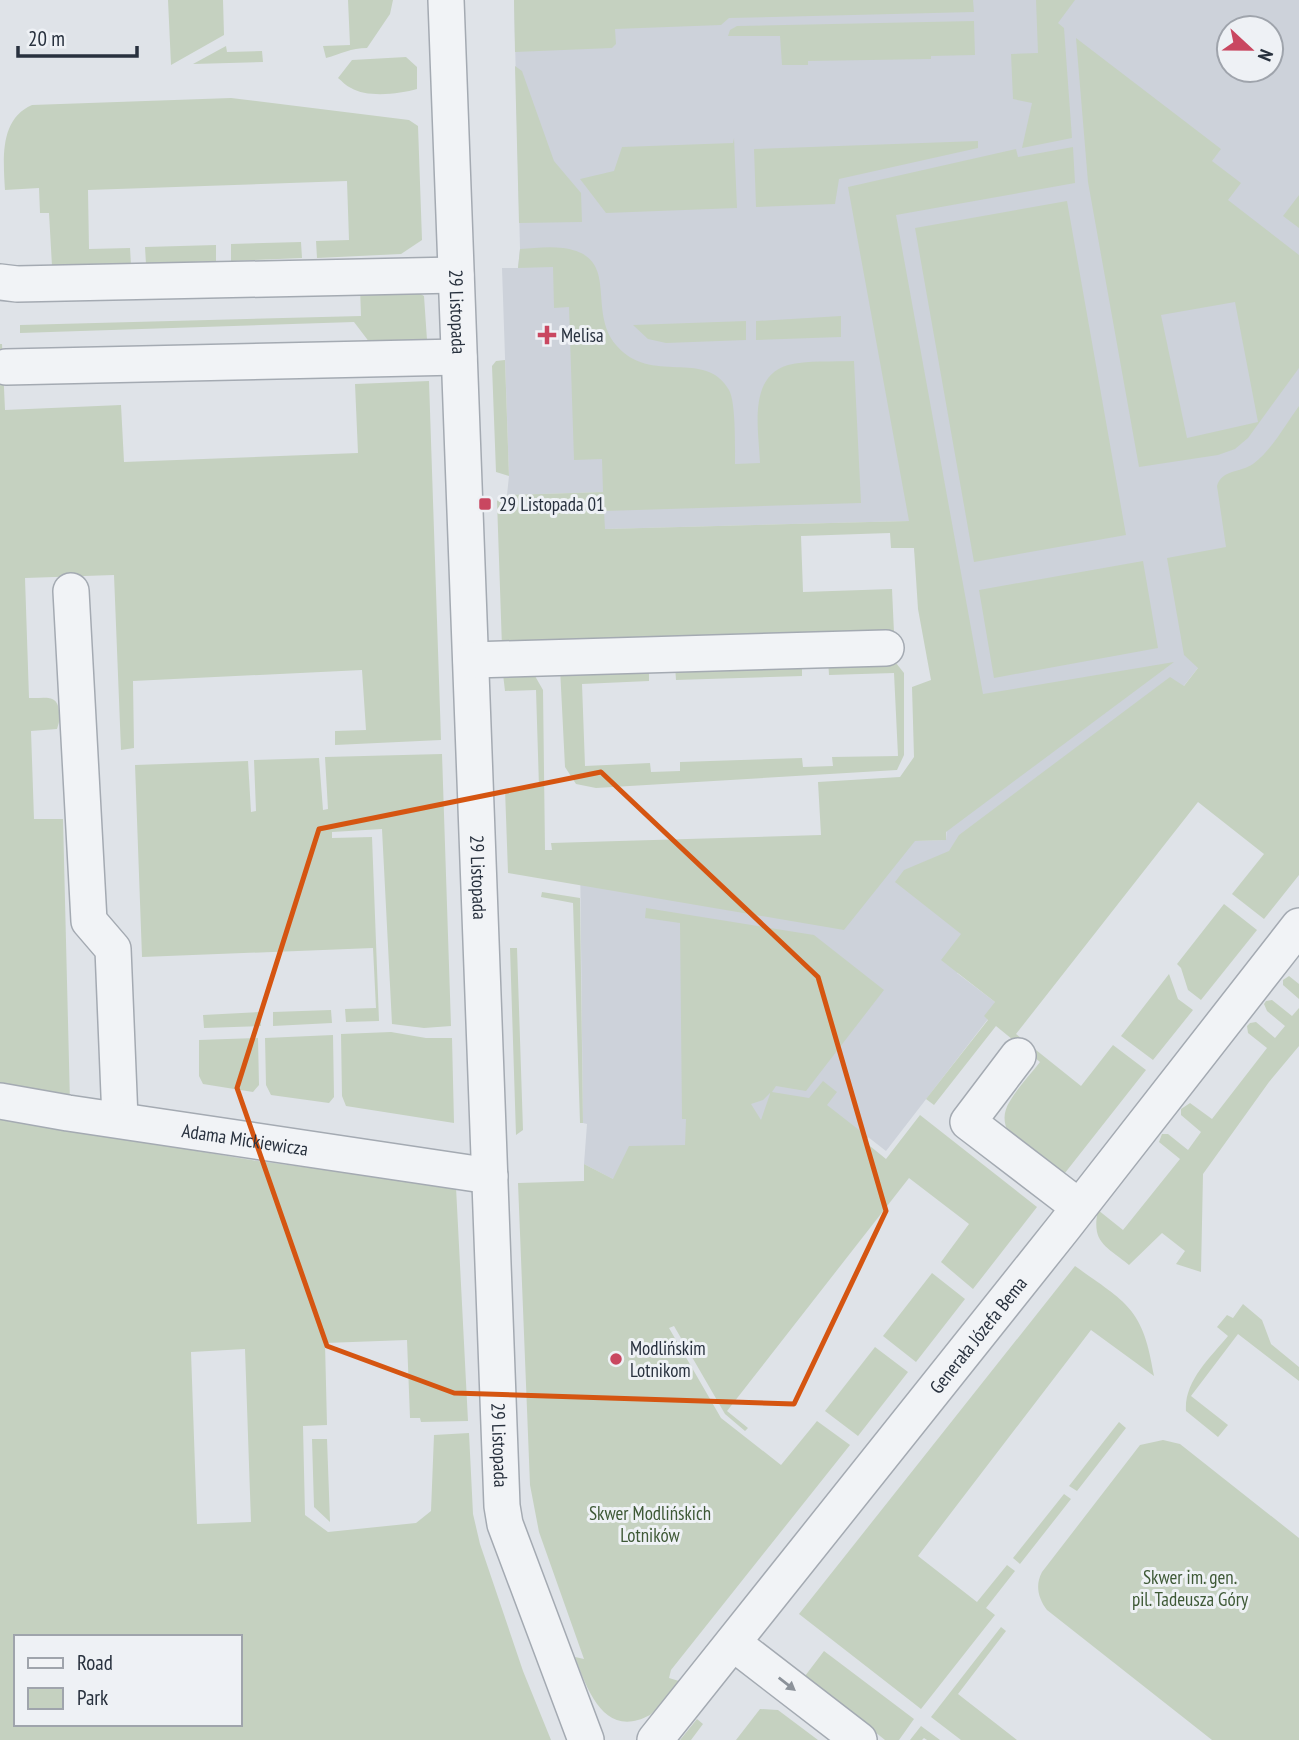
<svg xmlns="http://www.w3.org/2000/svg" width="1299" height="1740" font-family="'PT Sans Narrow',sans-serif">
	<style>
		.built { fill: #cdd2da; fill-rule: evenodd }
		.green { fill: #c5d1c0; fill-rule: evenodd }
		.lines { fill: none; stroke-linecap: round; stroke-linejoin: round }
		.minor-casing { stroke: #a4aab2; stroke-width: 38 }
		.minor { stroke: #f1f3f6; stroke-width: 35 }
		.oneway { fill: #8c929a }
		.marked { fill: none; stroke: #d55511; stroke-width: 5; stroke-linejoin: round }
		.poi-dot { fill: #c94760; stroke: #eef1f5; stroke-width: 2.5 }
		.labels { text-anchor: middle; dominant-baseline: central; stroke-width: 6; stroke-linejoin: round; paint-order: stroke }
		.street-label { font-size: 19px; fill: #28313e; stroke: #eef1f5 }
		.poi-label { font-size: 19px; fill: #28313e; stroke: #eef1f5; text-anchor: start }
		.park-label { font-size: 19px; fill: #3e5936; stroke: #eef1f5 }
	</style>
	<rect width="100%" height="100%" fill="#dfe3e8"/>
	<path class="built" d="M514,0H1299V540L957,973L995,1002L988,1019L886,1151L868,1137L772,1262L584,1164L587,1124L583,1123L580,850L946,840L952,755L909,521L604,529L602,492L507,495L509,476L502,268H518L520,249ZM1229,28H1271V70H1229Z"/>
	<path class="green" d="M168,0H223L224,35L171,65Z
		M348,0H393L390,14L367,48C351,48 341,54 326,58L323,46L350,45Z
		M514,0H973L974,12L729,18L721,25L615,29L616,44L612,48L515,52Z
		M1036,0H1075L1058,23L1064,28L1072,138L1022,148L1032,103L1013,99L1011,54L1038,53Z
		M974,21L975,55L931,56V59L808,61V65H782L780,36H728L730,30L737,26Z
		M1076,38L1221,149L1212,161L1241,183L1228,200L1299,255V368L1248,438L1235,449L1218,455L1139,467L1088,182ZM1235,302L1258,422L1187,438L1161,315Z
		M226,46L227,52L262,51L263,62L193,64Z
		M406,57L417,67V89C400,94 367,98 351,88C346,86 342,81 338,78L352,60Z
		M515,66L522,71L554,161L581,193L582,222L519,223Z
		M231,98L409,120L418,126L422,240L401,254L317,258L316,241L349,240L347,181L88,190L89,249L130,248L131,265L52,266L49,213H40L39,188L5,190C3,157 0,119 32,105Z
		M734,138L737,208L606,213L580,179L614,171L622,147L733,143Z
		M978,141V148L839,179L835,204L756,207L754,149Z
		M1073,147L1075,183L896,215L983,694L1174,662L946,832V840L915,841L844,930L508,873L505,789L539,787L536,690L505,691L503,674L531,669L543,690L545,850H552L551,843L821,835L818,782L900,777L914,757L912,687L931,680L918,609L914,548H891L890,533L801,536L803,592L892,589L894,633L502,647L497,501L507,495L603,492L602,459L574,460L569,307L554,308L553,267L518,268L520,249C534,248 549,246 563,248C622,256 586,309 616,345C650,386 706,348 729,390C736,402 735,448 735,464L760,463C759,431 747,377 788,365C806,360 835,362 854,361L861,503L604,511L605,529L909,521L848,187L1016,149L1018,157Z
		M1299,195V228L1283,216Z
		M1067,201L1126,535L974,562L915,228Z
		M301,242L302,258L231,261V244Z
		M216,245V261L146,264L145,247Z
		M360,287L414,290L424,296L427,340L370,343L354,322L20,333V325L361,316Z
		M841,316V337L756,340V321Z
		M746,321V340L666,343L648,339L633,325Z
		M0,344H2L5,410L121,405L124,462L358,453L355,384L429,381L441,740L335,745V731L366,730L362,670L133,681L134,748L121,750L114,575L25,578L29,698C44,699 58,693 59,712C60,719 59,723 57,729L31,731L34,819H63L70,1103L0,1092Z
		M505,360L509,476L496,472L492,366L496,361Z
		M1299,406V875L1264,919L1232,894L1264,854L1198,802L1016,1034L1081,1086L1113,1045L1146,1070L1061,1178C1038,1160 988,1135 1010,1101C1018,1087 1030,1075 1040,1062L996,1026L934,1105L926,1099L988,1020L984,1016L995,1002L941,960L961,934L895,882L904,870L949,851L959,835L1170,677L1184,686L1198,668L1184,655L1167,558L1226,547L1217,486C1222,469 1240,473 1253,464C1272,450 1285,425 1299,406Z
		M1143,561L1158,648L994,678L979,590Z
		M883,658L896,663L904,673V755L897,770L596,788L576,784L565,767L560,668L649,666V681L582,684L585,766L650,763L651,772L680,771V762L802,758L803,767L833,766L832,757L898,756L894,673L829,675L828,659Z
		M802,662V676L676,680L675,666Z
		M442,754L451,1026L424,1028L392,1024L382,829L332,832V838L372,837L379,1021L346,1022L345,1009L376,1008L373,948L142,957L135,765L248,761L251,812L256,811L254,760L319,758L323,810L328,809L325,757Z
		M542,892L580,898L583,1123H580L573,903L541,897Z
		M1224,904L1257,930L1201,1000L1188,990L1181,968L1177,964Z
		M646,908L814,935L884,990L806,1091L776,1086L772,1092L809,1098L823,1081L837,1092L827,1105L868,1137L865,1142L886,1159L920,1115L1037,1207L973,1289L941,1262L969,1224L909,1178L727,1411L748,1428L745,1431L725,1414L674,1326L669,1328L721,1418L781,1465L817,1421L850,1445L671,1670L669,1678L679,1681C670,1692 661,1706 650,1715C604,1740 587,1689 575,1657L584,1659L539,1532L530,1485L518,1183L584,1181V1164L613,1179L629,1146L685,1145L686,1119H682L680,923L645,918ZM770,1093V1094L761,1120L751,1104L763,1100Z
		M510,948H517L523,1130L516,1135Z
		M1169,974L1178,999L1193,1010L1153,1060L1121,1036Z
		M1289,976L1299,984V999L1283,985V980Z
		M1272,1000L1292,1016L1299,1008V1046L1269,1082L1203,1174L1201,1272L1176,1264L1185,1251L1162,1233L1129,1265C1106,1246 1091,1243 1098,1210L1123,1230L1180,1159L1159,1142L1162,1134H1168L1188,1150L1201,1132L1181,1115V1109L1190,1103L1212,1119L1267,1048L1248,1033L1247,1026L1250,1023L1256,1022L1275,1038L1285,1026L1267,1011L1264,1004L1266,1001Z
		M331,1010L332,1023L273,1026V1012Z
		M260,1012L261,1026L204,1028L203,1015Z
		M391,1032L426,1038H452L454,1123L346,1106L342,1096L341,1034Z
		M333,1035L334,1097L329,1103L271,1095L266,1085L265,1038Z
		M258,1038L259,1085L253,1092L203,1084L199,1076V1040Z
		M0,1118L258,1161L456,1187L468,1421L421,1422L420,1418H410L407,1340L325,1343L327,1425L303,1426L305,1515L328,1532L416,1523L431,1511L434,1435L469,1433L473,1514L480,1544L523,1671L551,1740H0ZM245,1349L251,1522L197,1524L191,1352ZM16,1637H240V1724H16Z
		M1075,1266C1128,1304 1143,1308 1154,1376L1091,1330L918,1556L977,1602L1007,1565L1015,1571L986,1608L995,1615L921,1709L799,1614Z
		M932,1273L965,1299L916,1362L883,1336Z
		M1243,1304L1262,1320L1271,1344L1299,1367V1381L1238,1334L1191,1396L1228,1425L1218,1437L1186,1411C1184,1381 1210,1358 1228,1336L1217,1327L1227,1315L1233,1318Z
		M875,1347L908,1372L858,1436L825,1411Z
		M1119,1422L1126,1428L1077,1491L1069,1486Z
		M312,1439H327L330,1522L314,1507Z
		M1163,1440L1180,1444L1299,1538V1740H1212L1047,1610C1038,1598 1035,1585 1042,1572L1140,1445Z
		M1064,1494L1071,1499L1020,1564L1013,1558Z
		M1001,1627L1006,1631L958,1694L1017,1740H961L931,1717Z
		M824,1651L914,1719L899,1740H885L805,1676Z
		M760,1709L778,1710L818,1740H736Z
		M697,1719L703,1724L691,1740H680Z
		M921,1726L940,1740H927L924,1738L922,1740H910Z"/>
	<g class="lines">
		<defs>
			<g id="minor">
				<path id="s1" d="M446,0L502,1506L505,1524L586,1740"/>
				<path d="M0,282L17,284L456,275"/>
				<path d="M6,367L459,357"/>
				<path d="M71,591L89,921L113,949L120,1119"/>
				<path d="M471,660L886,648"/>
				<path d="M1018,1056L968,1122L1079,1207"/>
				<path id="s2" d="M0,1101L68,1113L490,1176"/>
				<path d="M733,1643L859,1740"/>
				<path id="s3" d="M655,1740L1064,1227L1299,926"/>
			</g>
		</defs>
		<use href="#minor" class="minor-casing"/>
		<use href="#minor" class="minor"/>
	</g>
	<defs><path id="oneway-solid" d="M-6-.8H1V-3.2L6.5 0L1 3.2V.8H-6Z" transform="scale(1.75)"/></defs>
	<use class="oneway" href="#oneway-solid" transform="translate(787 1684) rotate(38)"/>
	<path class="marked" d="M601,772L818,977L886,1211L794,1404L454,1393L327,1346L237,1088L319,829Z"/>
	<g class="poi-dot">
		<path d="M543.5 324.5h7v7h7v7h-7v7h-7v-7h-7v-7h7z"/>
		<rect x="478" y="497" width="14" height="14" rx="3.5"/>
		<circle cx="616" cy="1359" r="7"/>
	</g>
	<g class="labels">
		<g class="street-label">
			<text stroke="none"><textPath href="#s1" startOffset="312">29 Listopada</textPath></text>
			<text stroke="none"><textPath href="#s1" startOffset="878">29 Listopada</textPath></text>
			<text stroke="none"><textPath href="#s2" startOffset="248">Adama Mickiewicza</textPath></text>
			<text stroke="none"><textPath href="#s3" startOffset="518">Generała Józefa Bema</textPath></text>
			<text stroke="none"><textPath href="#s1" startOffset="1446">29 Listopada</textPath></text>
		</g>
		<g class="poi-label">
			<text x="561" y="335">Melisa</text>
			<text x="499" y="504">29 Listopada 01</text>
			<text x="630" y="1348">Modlińskim<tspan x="630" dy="22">Lotnikom</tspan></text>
		</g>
		<g class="park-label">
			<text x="650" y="1513">Skwer Modlińskich<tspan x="650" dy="22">Lotników</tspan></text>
			<text x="1190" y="1577">Skwer im. gen.<tspan x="1190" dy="22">pil. Tadeusza Góry</tspan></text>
		</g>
	</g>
	<rect x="14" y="1635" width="228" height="91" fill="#eef1f5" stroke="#9fa4ac" stroke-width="2"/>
	<rect x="28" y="1658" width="35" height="10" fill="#f1f3f6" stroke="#9fa4ac" stroke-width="2"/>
	<text x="77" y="1670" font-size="21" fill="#28313e">Road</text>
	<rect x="28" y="1688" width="35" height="21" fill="#c5d1c0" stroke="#9fa4ac" stroke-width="2"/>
	<text x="77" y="1705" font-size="21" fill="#28313e">Park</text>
	<g transform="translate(1250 49) rotate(112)"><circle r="33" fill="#eef1f5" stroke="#9fa4ac" stroke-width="2"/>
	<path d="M0-5L12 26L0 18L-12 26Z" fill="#c94760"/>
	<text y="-10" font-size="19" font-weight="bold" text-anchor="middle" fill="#28313e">N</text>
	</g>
	<path d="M18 46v10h119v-10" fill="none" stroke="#28313e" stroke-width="3.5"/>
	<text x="28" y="46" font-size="21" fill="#28313e" stroke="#eef1f5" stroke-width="5" paint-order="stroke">20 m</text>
</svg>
